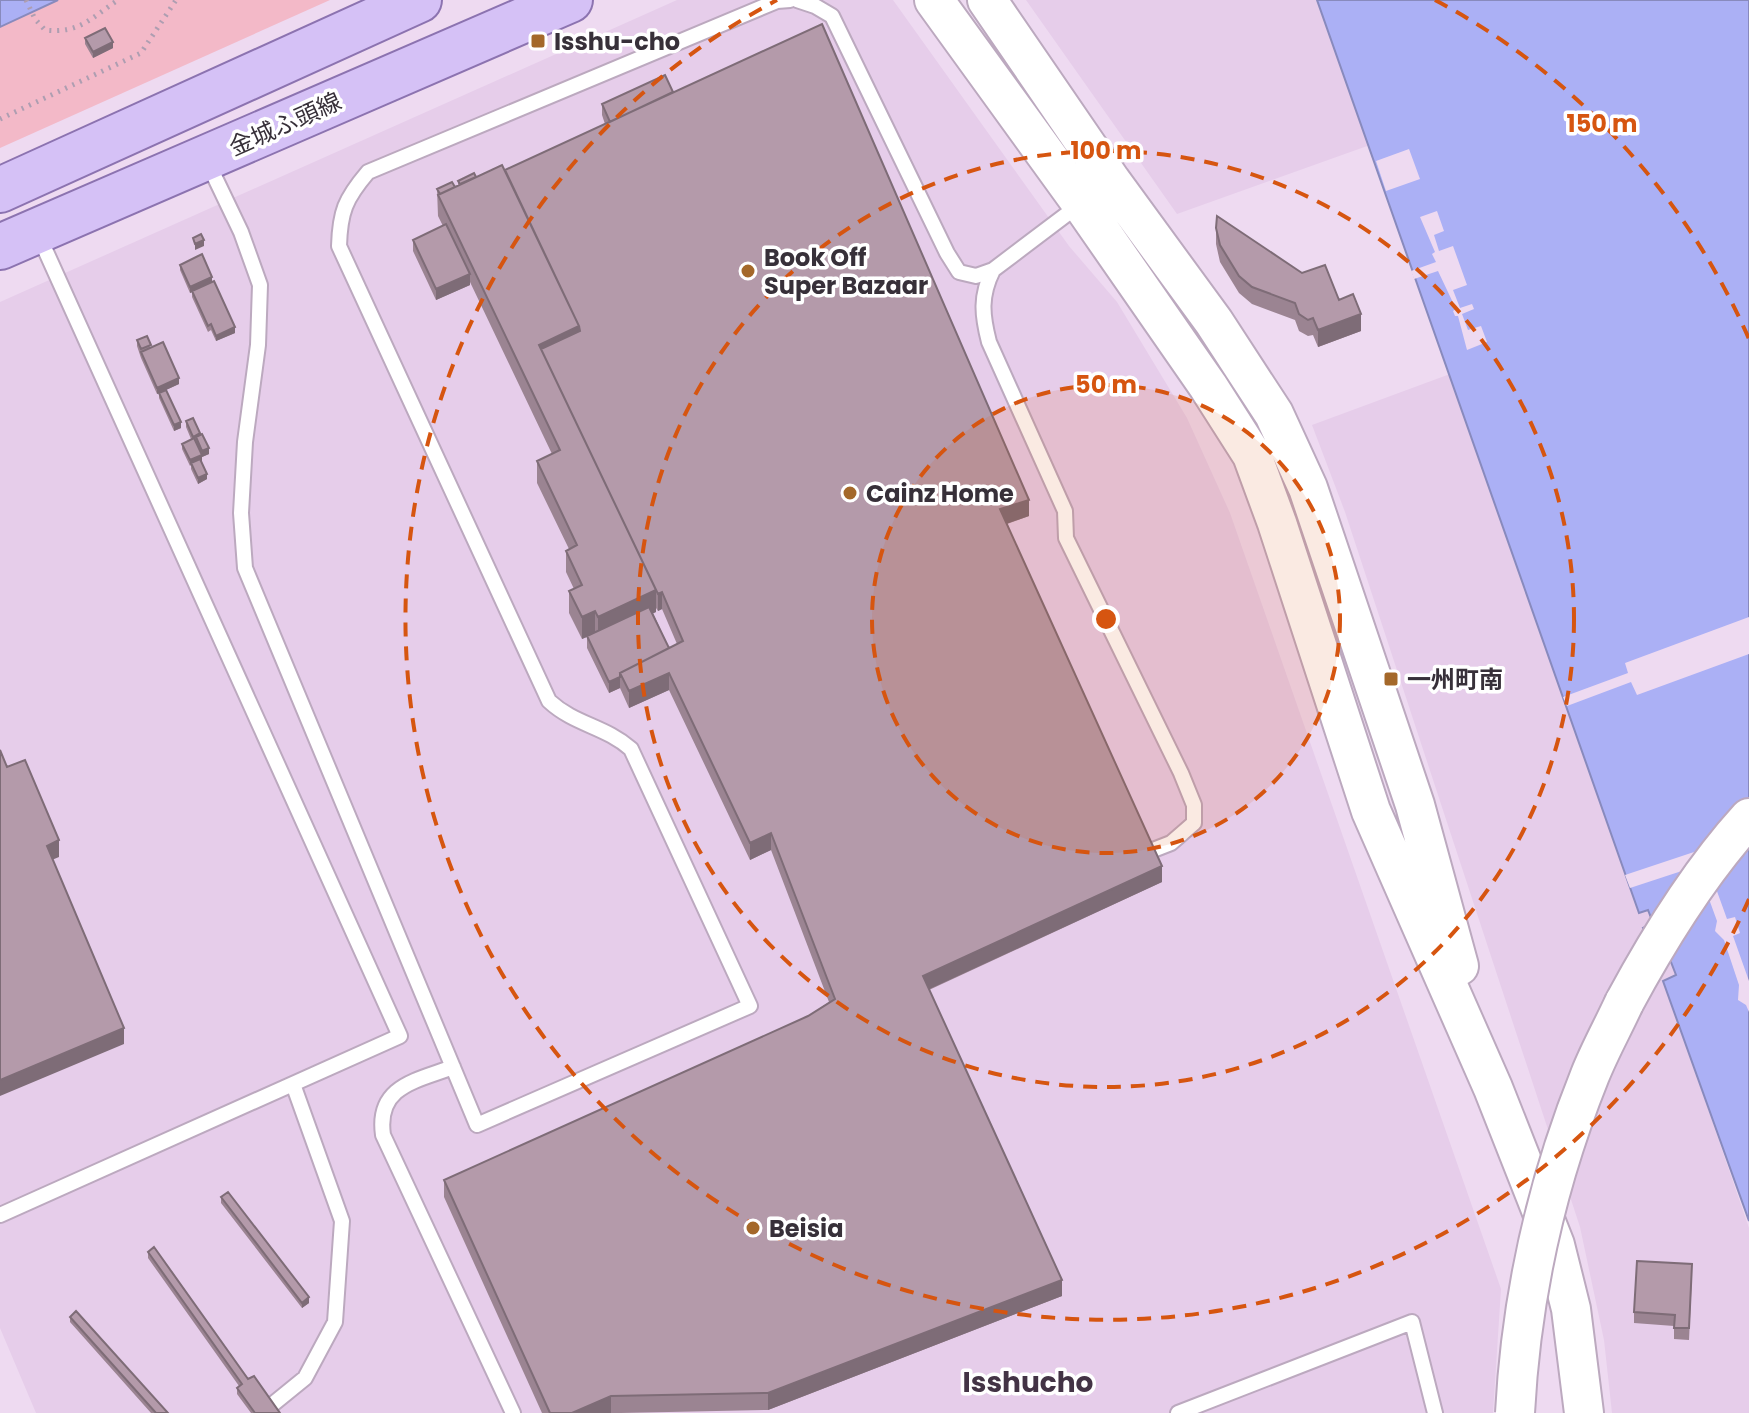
<svg xmlns="http://www.w3.org/2000/svg" width="1749" height="1413" font-family="Poppins,'Noto Sans JP',sans-serif">
	<style>
		.built { fill: #e6cdea }
		.green { fill: #f3b9c8 }
		.water { fill: #abb0f5; stroke: #888abd; stroke-width: 2 }
		.pier { fill: #eedaf1 }
		.lines { fill: none; stroke-linecap: round; stroke-linejoin: round }
		.lane-casing { stroke: #bca9bf; stroke-width: 18 }
		.secondary-casing { stroke: #bca9bf; stroke-width: 42 }
		.primary-casing { stroke: #8c73b0; stroke-width: 48 }
		.path { stroke: #ae9eb1; stroke-width: 5; stroke-dasharray: 2 6; stroke-linecap: butt }
		.lane { stroke: #fff; stroke-width: 14 }
		.secondary { stroke: #fff; stroke-width: 38 }
		.primary { stroke: #d5c1f6; stroke-width: 44 }
		.secondary-bridge-casing { stroke: #bca9bf; stroke-width: 42; stroke-linecap: butt }
		.secondary-bridge { stroke: #fff; stroke-width: 38 }
		.wall { fill: #9b8492; fill-rule: evenodd }
		.shaded-wall { fill: #7e6c77 }
		.building { fill: #b49aaa; stroke: #7e6c77; stroke-width: 2 }
		.ring { fill: none; stroke: #d65510; stroke-width: 4; stroke-dasharray: 14 10 }
		.poi-dot { fill: #a4682a; stroke: #fff; stroke-width: 3 }
		.labels { text-anchor: middle; dominant-baseline: central; stroke-width: 7; stroke-linejoin: round; paint-order: stroke }
		.poi-label { font-size: 24px; font-weight: bold; fill: #373039; stroke: #fff; text-anchor: start }
		.street-label { font-size: 24px; fill: #373039; stroke: #fff }
		.quarter-label { font-size: 28px; font-weight: bold; fill: #433345; stroke: #fff }
		.centre { fill: #d65510; stroke: #fff; stroke-width: 4 }
		.ring-label { font-size: 24px; text-anchor: middle; font-weight: bold; fill: #d65510; stroke: #fff; stroke-width: 7; stroke-linejoin: round; paint-order: stroke }
	</style>
	<rect width="100%" height="100%" fill="#eedaf1"/>
	<path class="built" d="M677,0H893L1069,246L1117,302L1187,418L1230,513L1501,1289L1493,1413H36L0,1328V302Z
		M1026,0H1317L1370,145L1177,214Z
		M1450,374L1639,913L1648,910L1654,924L1643,929L1669,957L1676,976L1664,981L1749,1228V1413H1612L1604,1340L1580,1227L1345,512L1312,425Z"/>
	<path class="green" d="M0,0H330L0,148Z"/>
	<path class="water" d="M0,0H58L0,27Z
		M1317,0H1749V1221L1663,981L1676,975L1669,957L1657,960L1643,928L1653,923L1648,910L1639,913Z"/>
	<path class="pier" d="M1409,149L1420,179L1386,191L1376,161Z
		M1437,211L1444,231L1434,235L1439,251L1453,246L1467,285L1453,290L1460,308L1472,304L1474,309L1462,314L1468,330L1481,326L1487,342L1467,350L1458,316H1455L1453,311L1456,309L1438,271L1414,279L1411,271L1436,262L1432,254L1435,252L1420,217Z
		M1749,617V654L1637,695L1631,682L1567,706L1563,697L1628,673L1625,663Z
		M1697,851L1699,859L1705,858L1727,919L1735,917L1740,933L1733,936L1749,981V1012L1746,1005L1738,1000L1739,985L1724,940L1715,931L1717,921L1697,866L1630,888L1625,875Z"/>
	<g class="lines">
		<defs>
			<path id="lane" d="M797,0L815,6L832,16L947,253L959,272L976,276L993,270L1079,205
				M208,163L241,232L260,285L258,345L245,442L241,513L245,568L477,1125L750,1006L631,749C605,726 575,725 549,701L339,246C340,212 345,199 368,172L777,1L790,0
				M993,270C980,296 982,315 989,342L1065,511L1066,538L1181,773L1194,805V823L1171,843L1148,852
				M453,1067C416,1081 376,1086 383,1135L513,1413
				M0,1215L400,1036L38,234
				M262,1413L305,1378L335,1322L342,1221L293,1084
				M1178,1413L1412,1322L1435,1413"/>
			<path id="secondary" d="M934,0L1081,203L1208,386L1252,455L1277,523L1371,811L1493,1088L1555,1245L1571,1309L1584,1413
				M987,0L1111,181L1214,322L1274,414L1308,488L1415,805L1459,966
				M1624,1003C1659,938 1699,873 1749,818"/>
			<path id="primary" d="M0,190L419,0
				M0,247L570,0"/>
		</defs>
		<use href="#lane" class="lane-casing"/>
		<use href="#secondary" class="secondary-casing"/>
		<use href="#primary" class="primary-casing"/>
		<path class="path" d="M26,0L35,19L45,30C79,34 91,18 118,0
			M0,119L141,53L176,0"/>
		<use href="#lane" class="lane"/>
		<use href="#secondary" class="secondary"/>
		<use href="#primary" class="primary"/>
		<defs>
			<path id="secondary-bridge" d="M1515,1413C1521,1298 1547,1182 1590,1075C1600,1050 1613,1027 1624,1003"/>
		</defs>
		<use href="#secondary-bridge" class="secondary-bridge-casing"/>
		<use href="#secondary-bridge" class="secondary-bridge"/>
	</g>
	<path class="wall" d="M85,38L113,48L93,58L85,44Z
		M673,92L1029,516L1007,524L1162,882L929,990L1062,1296L768,1410L621,1413H542L444,1197V1180L808,1016L829,1002L771,850L750,860L669,690L629,708L620,688L609,693L587,648V637L582,639L569,613V591L574,589L566,572V551L569,549L537,483V461L552,454L470,282V285L436,300L413,251V240L443,226L438,216L437,189L455,187L458,185V181L505,172L605,124L602,115V104ZM656,608L658,611L662,609L677,644L669,648L653,613L656,612Z
		M1216,228L1339,300L1361,331L1318,347L1313,335L1308,336L1299,331L1295,320L1252,304L1239,293L1220,262L1216,244Z
		M180,265L212,281L235,333L216,341L211,330L208,332L192,297V292L190,293L180,270Z
		M137,340L151,347L179,384L166,390L181,428L174,431L159,398V393L157,394L141,358L137,346Z
		M186,421L200,435L209,454L202,457L201,461L207,479L198,484L191,469V465L190,466L182,449V444L191,439L186,427Z
		M221,1197L309,1303L302,1308L221,1203Z
		M148,1252L248,1379L280,1413H251L237,1394V1388L239,1386L148,1258Z
		M1692,1276L1689,1340L1674,1339V1326L1634,1323V1312Z
		M70,1317L168,1413H151L70,1322Z"/>
	<path class="shaded-wall" d="M113,42V48L93,58V52Z
		M204,240V246L195,250V244Z
		M470,274V285L436,300V289Z
		M212,277V283L190,293V287Z
		M1361,314V331L1318,347V330Z
		M579,326V348L547,363L539,345Z
		M235,327V333L216,341V336Z
		M179,378V384L157,394V388Z
		M181,422V428L174,431V425Z
		M209,448V454L202,457V461L191,463L190,466V460L202,455V451Z
		M207,474V479L198,484V478Z
		M1029,500V516L1000,526V509Z
		M656,590V612L598,639V617Z
		M662,592V609L658,611V594Z
		M595,611V633L582,639V617Z
		M669,673V690L629,708V691Z
		M620,677V688L609,693V682Z
		M771,833V850L750,860V843Z
		M59,840V857L47,862V846Z
		M1162,866V882L923,992V976Z
		M124,1028V1044L0,1096V1080Z
		M1062,1280V1296L768,1410V1393Z
		M309,1297V1303L302,1308V1303Z
		M611,1396V1413H572Z"/>
	<path class="building" d="M822,24L1029,500L1000,509L1162,866L923,976L1062,1280L768,1393L611,1396L572,1413H550L444,1180L808,1016L835,999L771,833L750,843L669,673L629,691L620,673L683,641L662,592L658,594L541,349L580,331L579,326L505,170Z
		M105,28L113,42L93,52L85,38Z
		M665,75L673,92L610,122L602,104Z
		M502,165L579,326L539,345L656,590L598,617L595,611L582,617L569,591L582,585L566,551L577,545L537,461L560,450L438,195Z
		M474,173L476,177L460,184L458,181Z
		M452,182L455,187L440,194L437,189Z
		M1217,216L1302,273L1325,265L1339,300L1353,294L1361,314L1318,330L1313,318L1308,320L1299,314L1295,303L1252,287L1239,276L1220,245L1216,228Z
		M446,224L470,274L436,289L413,240Z
		M201,234L204,240L195,244L193,238Z
		M202,254L212,277L190,287L180,265Z
		M214,281L235,327L216,336L211,324L208,326L192,291Z
		M147,336L151,345L141,349L137,340Z
		M163,342L179,378L157,388L141,352Z
		M166,390L181,422L174,425L159,393Z
		M193,418L200,433L193,437L186,421Z
		M202,434L209,448L202,451L196,437Z
		M194,438L202,455L190,460L182,444Z
		M200,459L207,474L198,478L191,463Z
		M649,607L669,648L620,673V677L609,682L587,636Z
		M0,750L7,767L25,760L59,840L47,846L124,1028L0,1080Z
		M228,1192L309,1297L302,1303L221,1197Z
		M154,1247L248,1379L254,1376L280,1413H255L237,1388L242,1384L148,1252Z
		M1637,1261L1692,1264L1689,1328H1674L1675,1315L1634,1312Z
		M76,1311L168,1413H156L70,1317Z"/>
	<circle cx="1106" cy="619" r="234" fill="#d65510" fill-opacity=".12"/>
	<g class="ring">
		<circle cx="1106" cy="619" r="234"/>
		<circle cx="1106" cy="619" r="468"/>
		<path d="M1749 899A701 701 0 1 1 777 0M1435 0A701 701 0 0 1 1749 339"/>
	</g>
	<g class="poi-dot">
		<rect x="530" y="33" width="16" height="16" rx="4"/>
		<circle cx="748" cy="271" r="8"/>
		<circle cx="850" cy="493" r="8"/>
		<rect x="1383" y="671" width="16" height="16" rx="4"/>
		<circle cx="753" cy="1228" r="8"/>
	</g>
	<g class="labels">
		<g class="poi-label">
			<text x="554" y="41">Isshu-cho</text>
			<text x="764" y="257">Book Off<tspan x="764" dy="28">Super Bazaar</tspan></text>
			<text x="866" y="493">Cainz Home</text>
			<text x="1407" y="679">一州町南</text>
			<text x="769" y="1228">Beisia</text>
		</g>
		<g class="street-label">
			<text transform="translate(285 124) rotate(-24)">金城ふ頭線</text>
		</g>
		<g class="quarter-label">
			<text x="1028" y="1382">Isshucho</text>
		</g>
	</g>
	<circle cx="1106" cy="619" r="12" class="centre"/>
	<g class="ring-label">
		<text x="1602" y="132">150 m</text>
		<text x="1106" y="159">100 m</text>
		<text x="1106" y="393">50 m</text>
	</g>
</svg>
